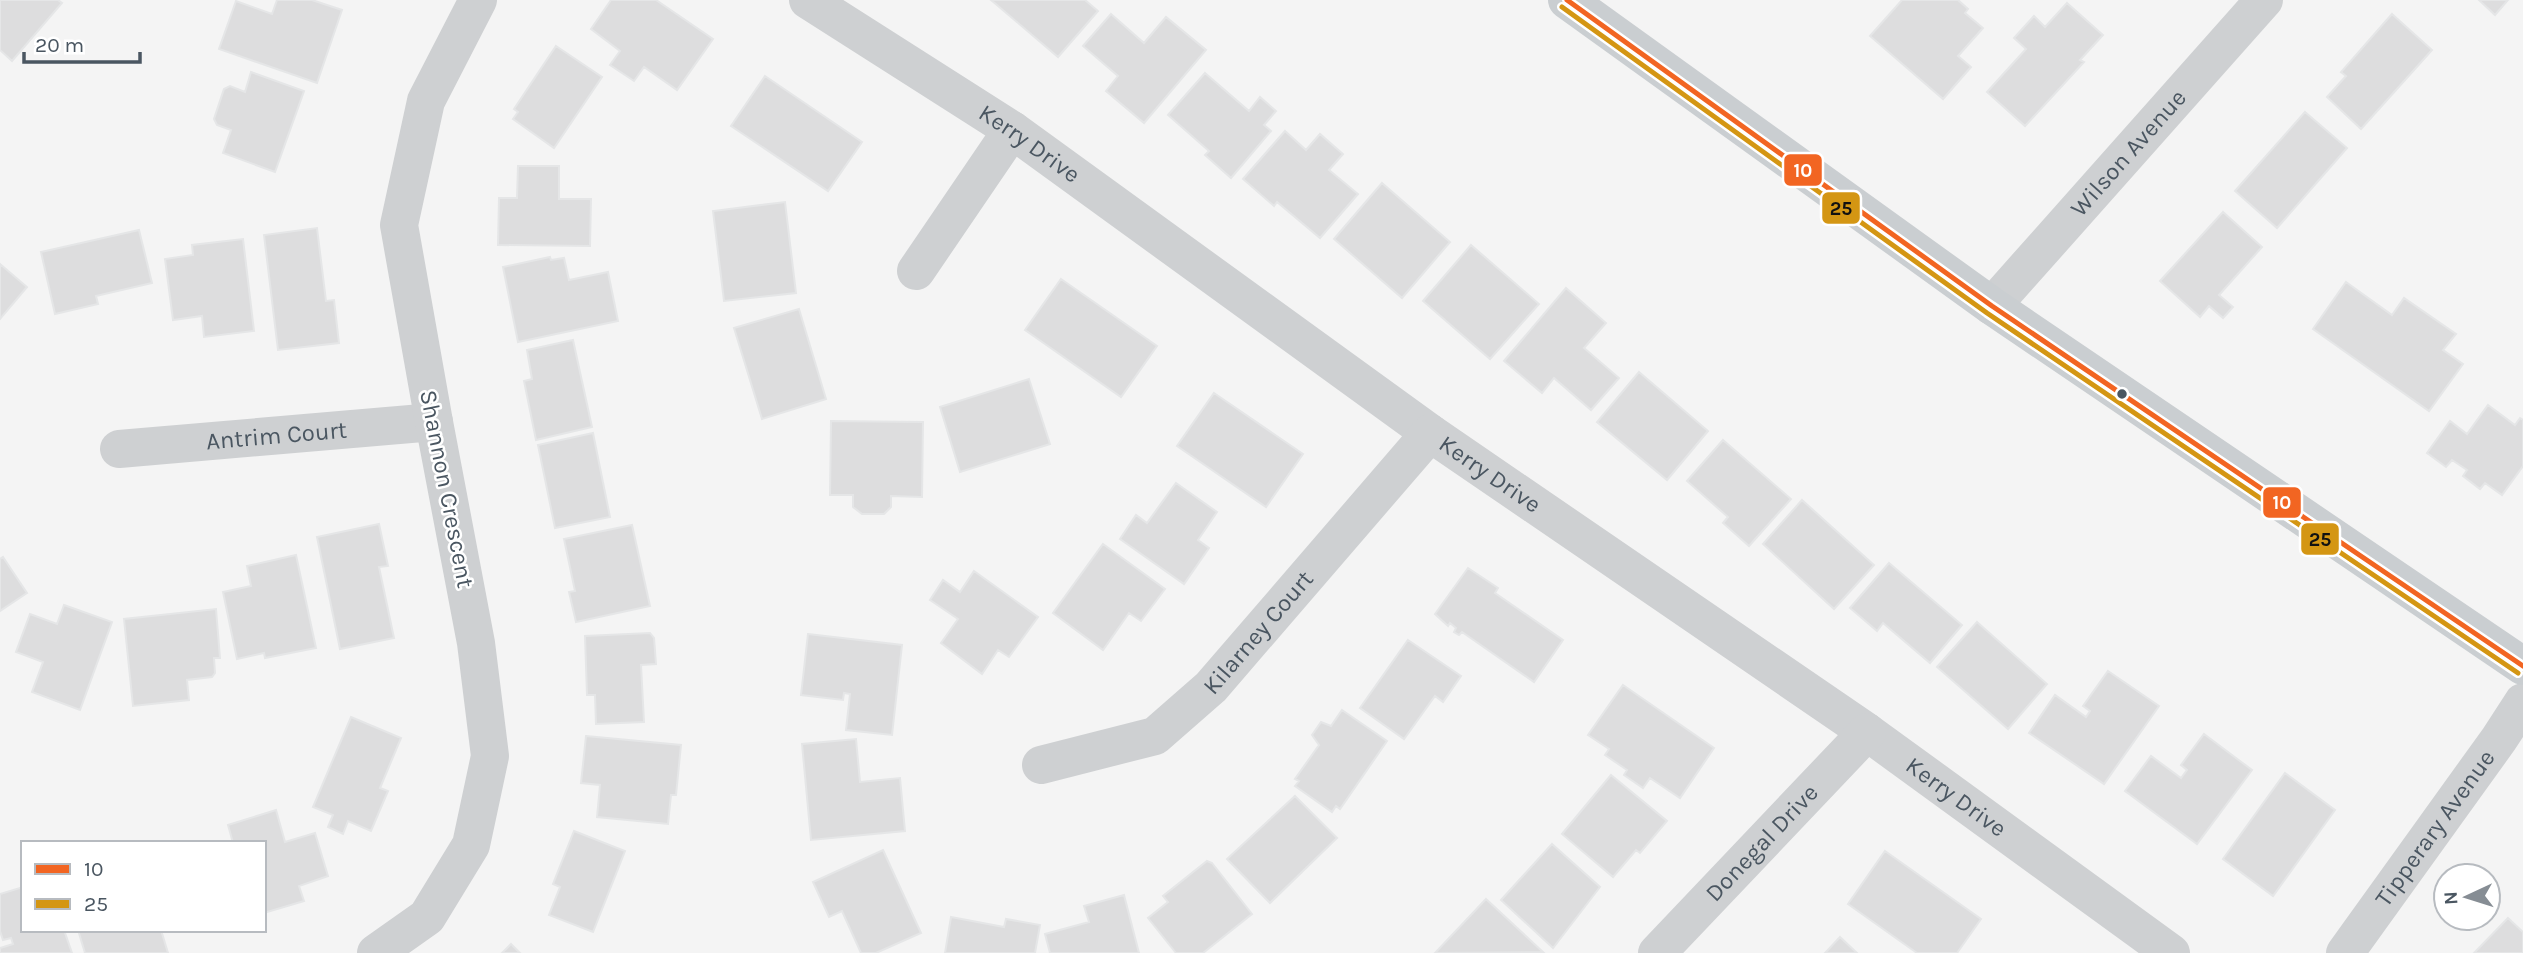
<svg xmlns="http://www.w3.org/2000/svg" width="2523" height="953" font-family="Karla,sans-serif">
	<style>
		.building { fill: #ddddde; stroke: #e5e6e7; stroke-width: 2 }
		.lines { fill: none; stroke-linecap: round; stroke-linejoin: round }
		.minor { stroke: #ced0d2; stroke-width: 38 }
		.major { stroke: #caced1; stroke-width: 38 }
		.bus-1-casing { stroke: #fff; stroke-width: 10 }
		.bus-2-casing { stroke: #fff; stroke-width: 10 }
		.bus-1 { stroke: #f26522; stroke-width: 5 }
		.bus-2 { stroke: #d49613; stroke-width: 5 }
		.bus-dot { fill: #4a5661; stroke: #fff; stroke-width: 2.5 }
		.labels { text-anchor: middle; dominant-baseline: central; stroke-width: 5; stroke-linejoin: round; paint-order: stroke }
		.street-label { font-size: 24px; fill: #4a5661; stroke: #fff }
		.line-badge { stroke: #fff; stroke-width: 2.5 }
		.badge-label { font-size: 19px; text-anchor: middle; font-weight: bold; fill: #fff }
		.pale-badge-label { font-size: 19px; text-anchor: middle; font-weight: bold; fill: #111 }
	</style>
	<rect width="100%" height="100%" fill="#f4f4f4"/>
	<path class="building" d="M0,0H58L62,3L12,61L0,50Z
		M277,0H312L342,10L317,83L219,49L236,1L272,14Z
		M611,0H656L713,39L677,90L644,67L634,81L610,65L620,51L591,29Z
		M991,0H1085L1098,11L1058,57Z
		M1902,0H1958L1968,9L1965,13L1983,28L1958,56L1971,67L1943,99L1870,36Z
		M2479,0H2508L2495,15Z
		M2067,3L2103,35L2080,60L2084,62L2025,126L1987,92L2026,49L2014,38L2034,16L2045,27Z
		M1111,14L1144,43L1166,17L1206,50L1144,123L1106,91L1118,76L1083,46Z
		M2392,14L2432,50L2361,129L2327,97L2346,76L2341,72Z
		M556,46L602,77L554,148L513,119L518,112L514,109Z
		M251,72L304,91L275,172L223,153L231,130L217,125L214,119L224,89L230,86L245,92Z
		M1205,73L1249,111L1260,97L1276,111L1264,125L1271,131L1231,178L1205,155L1209,151L1168,115Z
		M765,76L862,142L828,191L731,126Z
		M2305,112L2347,148L2277,228L2235,191Z
		M1285,131L1306,150L1320,134L1343,154L1329,170L1358,194L1320,238L1277,202L1274,206L1243,179Z
		M518,166H559V199H591L590,246L498,245L499,198H517Z
		M1382,183L1450,242L1402,298L1334,239Z
		M785,202L796,293L724,301L713,211Z
		M2223,212L2262,247L2219,295L2233,307L2223,318L2209,306L2200,317L2160,281Z
		M317,228L326,301L334,300L339,343L278,350L264,235Z
		M139,230L152,283L96,296L98,304L55,314L41,252Z
		M243,239L254,331L204,337L202,316L173,320L165,259L193,255L192,245Z
		M1471,245L1539,304L1490,359L1423,301Z
		M550,257L551,260L564,258L569,280L608,272L618,321L518,342L503,267Z
		M0,264L27,287L0,319Z
		M1061,279L1157,346L1121,397L1025,330Z
		M2346,282L2392,315L2404,298L2456,334L2443,350L2463,364L2429,411L2313,329Z
		M1566,288L1606,323L1584,348L1619,378L1591,410L1554,378L1542,393L1504,361Z
		M799,309L826,399L762,419L734,328Z
		M573,340L592,427L536,440L524,381L532,379L527,350Z
		M1639,372L1708,431L1667,480L1597,422Z
		M1029,379L1050,444L960,472L940,407Z
		M1214,393L1303,454L1266,507L1177,446Z
		M2488,405L2515,425L2520,418L2523,420V466L2502,495L2485,483L2480,489L2463,476L2467,470L2452,460L2446,467L2427,453L2450,421L2467,434Z
		M831,421L923,422L922,497L891,496V507L884,514H862L853,507V495H830Z
		M593,433L610,517L555,528L538,445Z
		M1723,440L1791,499L1749,546L1723,523L1728,517L1687,481Z
		M1176,483L1217,512L1198,540L1209,548L1184,584L1120,539L1136,515L1147,523Z
		M1802,500L1874,565L1834,609L1763,544Z
		M379,524L388,566L379,567L394,638L340,649L317,537Z
		M632,525L650,606L576,622L569,592L575,591L564,539Z
		M1103,544L1165,589L1141,621L1129,613L1103,650L1053,613Z
		M296,555L316,648L265,658L264,653L237,659L223,592L251,586L247,566Z
		M3,557L27,593L0,611V559Z
		M1889,563L1962,625L1930,663L1883,623L1877,631L1850,608Z
		M1468,568L1498,588L1495,593L1563,640L1534,682L1462,632L1459,635L1454,632L1456,628L1450,623L1448,626L1435,614Z
		M974,571L1038,617L1009,657L998,650L982,674L941,643L958,619L930,600L943,580L960,592Z
		M64,605L112,622L80,710L32,692L43,662L16,652L30,614L57,624Z
		M216,609L220,658H214L215,673L212,677L187,680L189,700L133,706L124,619Z
		M1977,622L2047,684L2008,729L1937,667Z
		M650,633L654,638L656,664L641,665L644,722L596,724L595,695H587L585,636Z
		M808,634L902,645L892,735L846,730L850,694L844,693L843,700L801,695Z
		M1408,640L1461,676L1443,702L1435,696L1404,739L1360,708Z
		M2108,671L2159,706L2104,784L2029,733L2055,695L2086,717L2090,711L2083,706Z
		M1623,685L1714,748L1680,798L1650,778L1643,788L1624,775L1627,770L1605,755L1609,749L1588,735Z
		M1342,710L1387,741L1340,809L1336,806L1332,812L1295,786L1299,781L1295,779L1319,745L1312,735L1321,722L1331,726Z
		M351,717L401,738L380,788L388,791L371,831L348,821L343,834L328,827L333,815L313,807Z
		M2204,734L2252,770L2197,844L2125,791L2151,756L2181,778L2187,770L2181,765Z
		M586,736L681,745L676,795H671L668,824L597,817L600,785L581,783Z
		M856,739L860,782L900,778L905,831L811,840L802,744Z
		M2285,773L2335,810L2273,896L2223,859Z
		M1611,775L1667,821L1640,853L1636,850L1613,877L1562,834Z
		M1295,796L1337,838L1270,903L1227,859Z
		M276,810L285,842L315,833L328,876L299,886L304,901L264,913V843H233L228,825Z
		M574,831L625,851L593,932L549,915L560,887L553,884Z
		M1552,844L1600,887L1553,948L1501,900Z
		M883,850L921,933L876,953H861L842,911L829,917L813,882Z
		M1885,851L1981,919L1957,953H1917L1848,904Z
		M1207,861L1212,863L1252,914L1203,953H1176L1148,918L1168,902L1163,896Z
		M23,887V930H64L72,953H0V948L13,944L11,938L3,940L0,931V894Z
		M1124,895L1139,953H1050L1045,934L1089,922L1084,906Z
		M1486,899L1543,952L1435,953Z
		M951,917L1004,927L1006,919L1040,925L1035,953H945Z
		M2508,918L2523,932V953H2474Z
		M78,930H161L168,953H85Z
		M1840,937L1857,953H1825Z
		M511,944L520,953H502Z"/>
	<g class="lines">
		<g class="minor">
			<path id="s1" d="M808,0L1012,130L1430,433L1867,732L2171,953"/>
			<path d="M916,271L1012,130"/>
			<path id="s2" d="M1992,306L2264,0"/>
			<path id="s3" d="M119,449L434,422"/>
			<path id="s4" d="M1041,765L1155,736L1211,687L1430,433"/>
			<path d="M376,953L427,917L471,845L490,756L476,643L434,422L399,225L426,101L478,0"/>
			<path id="s5" d="M1657,953L1867,732"/>
			<path id="s6" d="M2345,953L2499,739L2523,702"/>
		</g>
		<path class="major" d="M1567,0L1992,306L2523,666"/>
		<defs>
			<path id="bus-1" d="M1567,0L1992,306L2523,666"/>
			<path id="bus-2" d="M1562,7L1987,313L2518,673"/>
		</defs>
		<use href="#bus-1" class="bus-1-casing"/>
		<use href="#bus-2" class="bus-2-casing"/>
		<use href="#bus-1" class="bus-1"/>
		<use href="#bus-2" class="bus-2"/>
	</g>
	<circle class="bus-dot" cx="2122" cy="394" r="6"/>
	<g class="labels">
		<g class="street-label">
			<text stroke="none"><textPath href="#s1" startOffset="264">Kerry Drive</textPath></text>
			<text stroke="none"><textPath href="#s2" startOffset="205">Wilson Avenue</textPath></text>
			<text stroke="none"><textPath href="#s3" startOffset="158">Antrim Court</textPath></text>
			<text stroke="none"><textPath href="#s1" startOffset="831">Kerry Drive</textPath></text>
			<text transform="translate(447 489) rotate(79)">Shannon Crescent</text>
			<text stroke="none"><textPath href="#s4" startOffset="264">Kilarney Court</textPath></text>
			<text stroke="none"><textPath href="#s1" startOffset="1398">Kerry Drive</textPath></text>
			<text stroke="none"><textPath href="#s6" startOffset="154">Tipperary Avenue</textPath></text>
			<text stroke="none"><textPath href="#s5" startOffset="152">Donegal Drive</textPath></text>
		</g>
	</g>
	<g class="line-badge">
		<rect x="1783" y="153" width="40" height="34" rx="7" fill="#f26522"/>
		<rect x="1821" y="191" width="40" height="34" rx="7" fill="#d49613"/>
		<rect x="2262" y="486" width="40" height="33" rx="7" fill="#f26522"/>
		<rect x="2300" y="522" width="40" height="34" rx="7" fill="#d49613"/>
	</g>
	<g class="badge-label">
		<text x="1803" y="177">10</text>
		<text x="2282" y="509">10</text>
	</g>
	<g class="pale-badge-label">
		<text x="1841" y="215">25</text>
		<text x="2320" y="546">25</text>
	</g>
	<rect x="21" y="841" width="245" height="91" fill="#ffffff" stroke="#b7bbc0" stroke-width="2"/>
	<rect x="35" y="864" width="35" height="10" fill="#f26522" stroke="#b7bbc0" stroke-width="2"/>
	<text x="84" y="876" font-size="21" fill="#4a5661">10</text>
	<rect x="35" y="899" width="35" height="10" fill="#d49613" stroke="#b7bbc0" stroke-width="2"/>
	<text x="84" y="911" font-size="21" fill="#4a5661">25</text>
	<g transform="translate(2467 897) rotate(266)"><circle r="33" fill="#ffffff" stroke="#b7bbc0" stroke-width="2"/>
	<path d="M0-5L12 26L0 18L-12 26Z" fill="#868d94"/>
	<text y="-10" font-size="19" font-weight="bold" text-anchor="middle" fill="#4a5661">N</text>
	</g>
	<path d="M24 52v10h116v-10" fill="none" stroke="#4a5661" stroke-width="3.5"/>
	<text x="35" y="52" font-size="21" fill="#4a5661" stroke="#ffffff" stroke-width="5" paint-order="stroke">20 m</text>
</svg>
